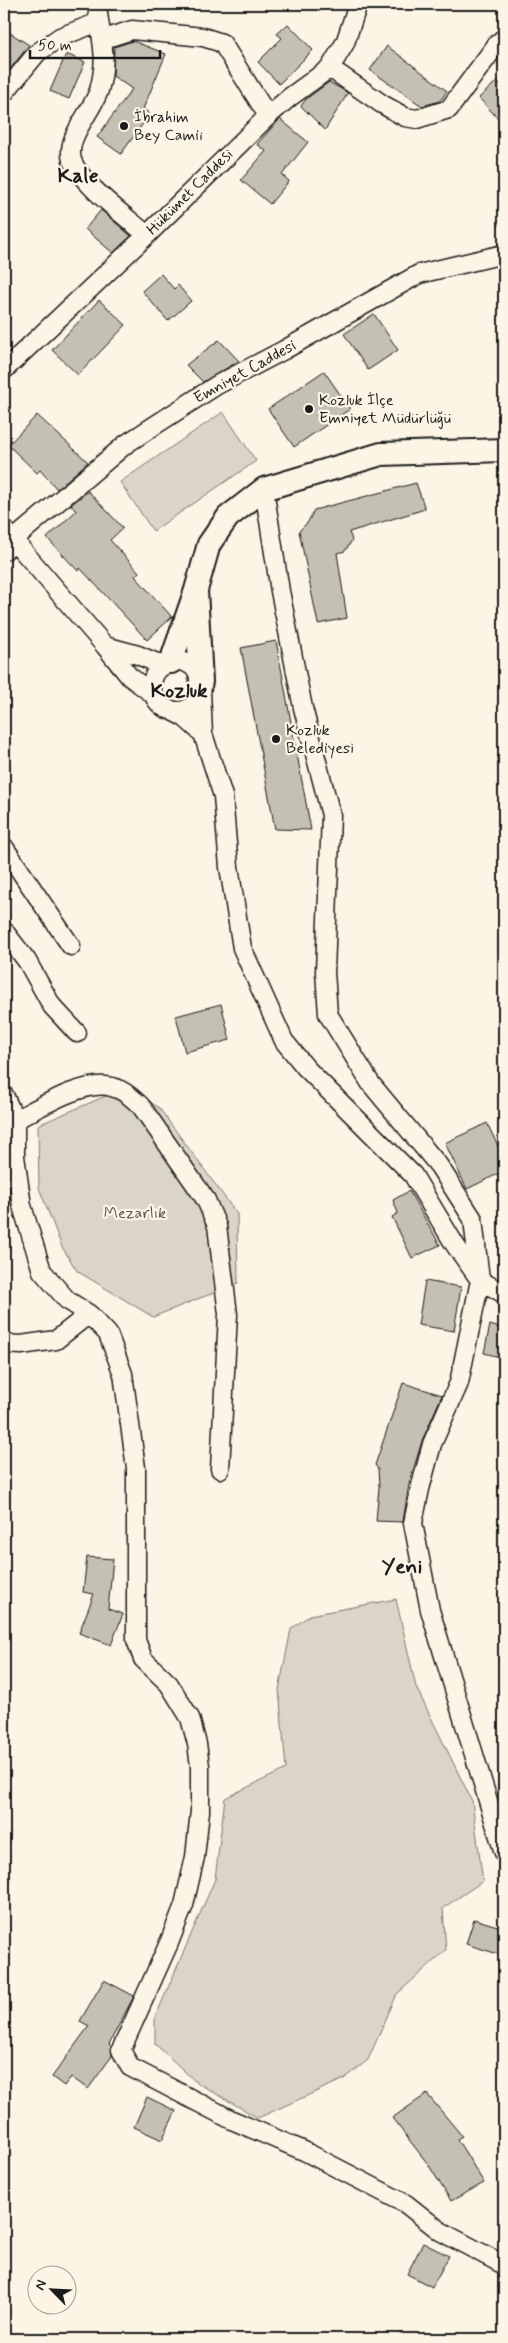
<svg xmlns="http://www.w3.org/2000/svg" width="508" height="2343" font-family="Mynerve,sans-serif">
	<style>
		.green { fill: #dbd5c8; stroke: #7c7872 }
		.building { fill: #c4c0b3; stroke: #1c1c1c }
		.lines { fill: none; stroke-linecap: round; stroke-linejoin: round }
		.minor-casing { stroke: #1c1c1c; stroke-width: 21 }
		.major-casing { stroke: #1c1c1c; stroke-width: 26 }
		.minor { stroke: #fcf5e5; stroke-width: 18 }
		.major { stroke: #fcf5e5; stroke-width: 22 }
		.poi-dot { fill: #1c1c1c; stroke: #fcf5e5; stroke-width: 2 }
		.labels { text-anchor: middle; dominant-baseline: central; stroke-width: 4.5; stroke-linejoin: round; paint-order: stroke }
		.poi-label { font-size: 16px; fill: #1c1c1c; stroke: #fcf5e5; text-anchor: start }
		.street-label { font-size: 16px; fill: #1c1c1c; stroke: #fcf5e5 }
		.park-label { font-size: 16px; fill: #555450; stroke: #fcf5e5 }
		.district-label { font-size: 21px; font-weight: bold; fill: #1c1c1c; stroke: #fcf5e5 }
	</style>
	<rect width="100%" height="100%" fill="#fcf5e5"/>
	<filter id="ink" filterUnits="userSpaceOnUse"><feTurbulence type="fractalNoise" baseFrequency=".02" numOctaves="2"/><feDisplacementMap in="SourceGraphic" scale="10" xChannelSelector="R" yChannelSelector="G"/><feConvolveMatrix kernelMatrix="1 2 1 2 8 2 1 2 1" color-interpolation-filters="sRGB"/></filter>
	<g filter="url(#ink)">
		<path class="green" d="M223,412L256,461L153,531L120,482Z
			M122,1089L141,1095L159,1108L237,1214L238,1283L153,1317L77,1271L62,1247L39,1188L38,1125Z
			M396,1599L416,1687L472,1801L483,1881L443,1908L446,1950L397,1994L368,2060L344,2079L258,2118L196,2082L155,2044V2018L215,1879L225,1798L286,1769L279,1690L291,1629L310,1615Z"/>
		<path class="building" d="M288,24L313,50L279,84L258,62L282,38L277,34Z
			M4,29L29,45L4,77Z
			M133,41L166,54L143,109L150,114L121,154L97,137L132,89L113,76L114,47Z
			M387,46L447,91L440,101L422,106L370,70Z
			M66,54L85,62L69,99L50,91Z
			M497,81L504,88V125L479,98Z
			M329,82L348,93L325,130L301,106L306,99Z
			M280,119L308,142L282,175L289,181L270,204L241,180L266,151L257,144Z
			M101,210L131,236L113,253L85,229Z
			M161,274L174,289L178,285L191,301L168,321L142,291Z
			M99,300L126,325L78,375L52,350Z
			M374,314L398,350L368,370L344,334Z
			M219,340L239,361L203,382L186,365Z
			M324,371L350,409L294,447L268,409Z
			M37,415L88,462L57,489L40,470L37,473L8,445Z
			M416,483L425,509L349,532L352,540L349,545L345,551L337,553L347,618L318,624L299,531L308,522L314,510Z
			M88,491L123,528L110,540L139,572L135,576L172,617L147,640L80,568L78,571L47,538L76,511L71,505Z
			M276,641L311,830L275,829L241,648Z
			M221,1004L230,1040L185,1052L176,1016Z
			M487,1123L504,1159V1171L467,1189L445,1143Z
			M409,1191L440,1245L412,1258L392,1217L398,1213L393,1200Z
			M425,1281L461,1287L454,1331L418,1325Z
			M490,1325L504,1329V1358L484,1353Z
			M403,1383L442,1395L422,1441L409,1484L403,1522L376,1521L379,1487L378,1469L375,1465Z
			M87,1557L113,1559L108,1609L123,1614L111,1645L79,1633L94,1594L83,1592Z
			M474,1919L504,1928V1956L466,1944Z
			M104,1980L134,1996L109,2044L111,2046L112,2056L88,2089L71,2077L64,2086L52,2077L89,2026L80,2021Z
			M427,2094L462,2136L457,2139L484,2183L451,2201L428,2164L392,2118Z
			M147,2097L176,2111L162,2140L134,2127Z
			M423,2243L449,2256L432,2287L407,2274Z"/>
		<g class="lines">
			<defs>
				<path id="minor" d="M97,4C100,37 109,56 99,90C93,111 65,137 72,160C79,182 129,219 147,235
					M104,39L132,30L203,37L222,43L268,116
					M330,68L382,104L405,117L417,119L449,109L497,44L504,38
					M4,93L37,53L60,37L99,22
					M4,370L147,235L268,116L290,97L330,68L345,43L358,4
					M264,489L280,591L303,708L331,815L325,972L328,1014L371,1084L439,1166L473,1219L480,1280L459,1383L432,1444L420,1489L413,1523L430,1610L504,1853
					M4,529L105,646
					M4,551L13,540L126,444L217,385L284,350L419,274L504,254
					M152 686a25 25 0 1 1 50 0a25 25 0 1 1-50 0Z
					M154,695L129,676L105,646L138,655L164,666
					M172,711L184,717L203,734L201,690
					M203,734L223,796L229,867L242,948L284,1041L306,1068L413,1175L455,1245L480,1280L504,1294
					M4,847L71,946
					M4,931L27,961L52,1006L77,1033
					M4,1095L15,1120V1156L22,1206L42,1271L67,1300L89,1314L108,1334L123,1374L136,1468V1640L143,1659L169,1684L190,1718L197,1744L200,1766V1811L195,1857L184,1905L169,1943L121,2050L130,2067L232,2120L304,2151L362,2181L406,2204L440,2231L504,2265
					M15,1120C39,1108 85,1079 112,1087C124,1090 132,1098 141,1106L206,1200L217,1226L228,1314L220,1469
					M4,1344L21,1345L56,1340L89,1314"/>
				<path id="major" d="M196,590L209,544L228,517L264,489L381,454L504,450
					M171,662L196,590L201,682"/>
			</defs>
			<use href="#minor" class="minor-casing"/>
			<use href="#major" class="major-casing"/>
			<use href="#minor" class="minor"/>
			<use href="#major" class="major"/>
		</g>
	</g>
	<g class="poi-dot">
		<circle cx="124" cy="126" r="5"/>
		<circle cx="309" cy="409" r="5"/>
		<circle cx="276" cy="739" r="5"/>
	</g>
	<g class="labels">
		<g class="poi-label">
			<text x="134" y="117">İbrahim<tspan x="134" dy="18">Bey Camii</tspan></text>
			<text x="319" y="400">Kozluk İlçe<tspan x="319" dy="18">Emniyet Müdürlüğü</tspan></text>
			<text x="286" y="730">Kozluk<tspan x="286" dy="18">Belediyesi</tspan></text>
		</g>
		<g class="street-label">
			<text transform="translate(190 192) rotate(-45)">Hükümet Caddesi</text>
			<text transform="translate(245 372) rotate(-29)">Emniyet Caddesi</text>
		</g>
		<g class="park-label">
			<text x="135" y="1213">Mezarlık</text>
		</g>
		<g class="district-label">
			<text x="78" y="176">Kale</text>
			<text x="179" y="691">Kozluk</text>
			<text x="402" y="1567">Yeni</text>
		</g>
	</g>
	<rect width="508" height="2343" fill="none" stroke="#fcf5e5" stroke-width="20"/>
	<rect x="10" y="10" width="488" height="2323" fill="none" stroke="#1c1c1c" stroke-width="2" filter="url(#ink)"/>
	<g transform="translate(52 2290) rotate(294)"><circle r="24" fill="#fcf5e5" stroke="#a29e95"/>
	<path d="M0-4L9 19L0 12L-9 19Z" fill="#1c1c1c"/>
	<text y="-8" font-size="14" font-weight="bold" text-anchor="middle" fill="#1c1c1c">N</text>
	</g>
	<path d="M30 50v8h130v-8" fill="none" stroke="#1c1c1c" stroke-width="2.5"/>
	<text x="38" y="50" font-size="15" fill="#1c1c1c" stroke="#fcf5e5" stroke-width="4" paint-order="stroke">50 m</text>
</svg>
